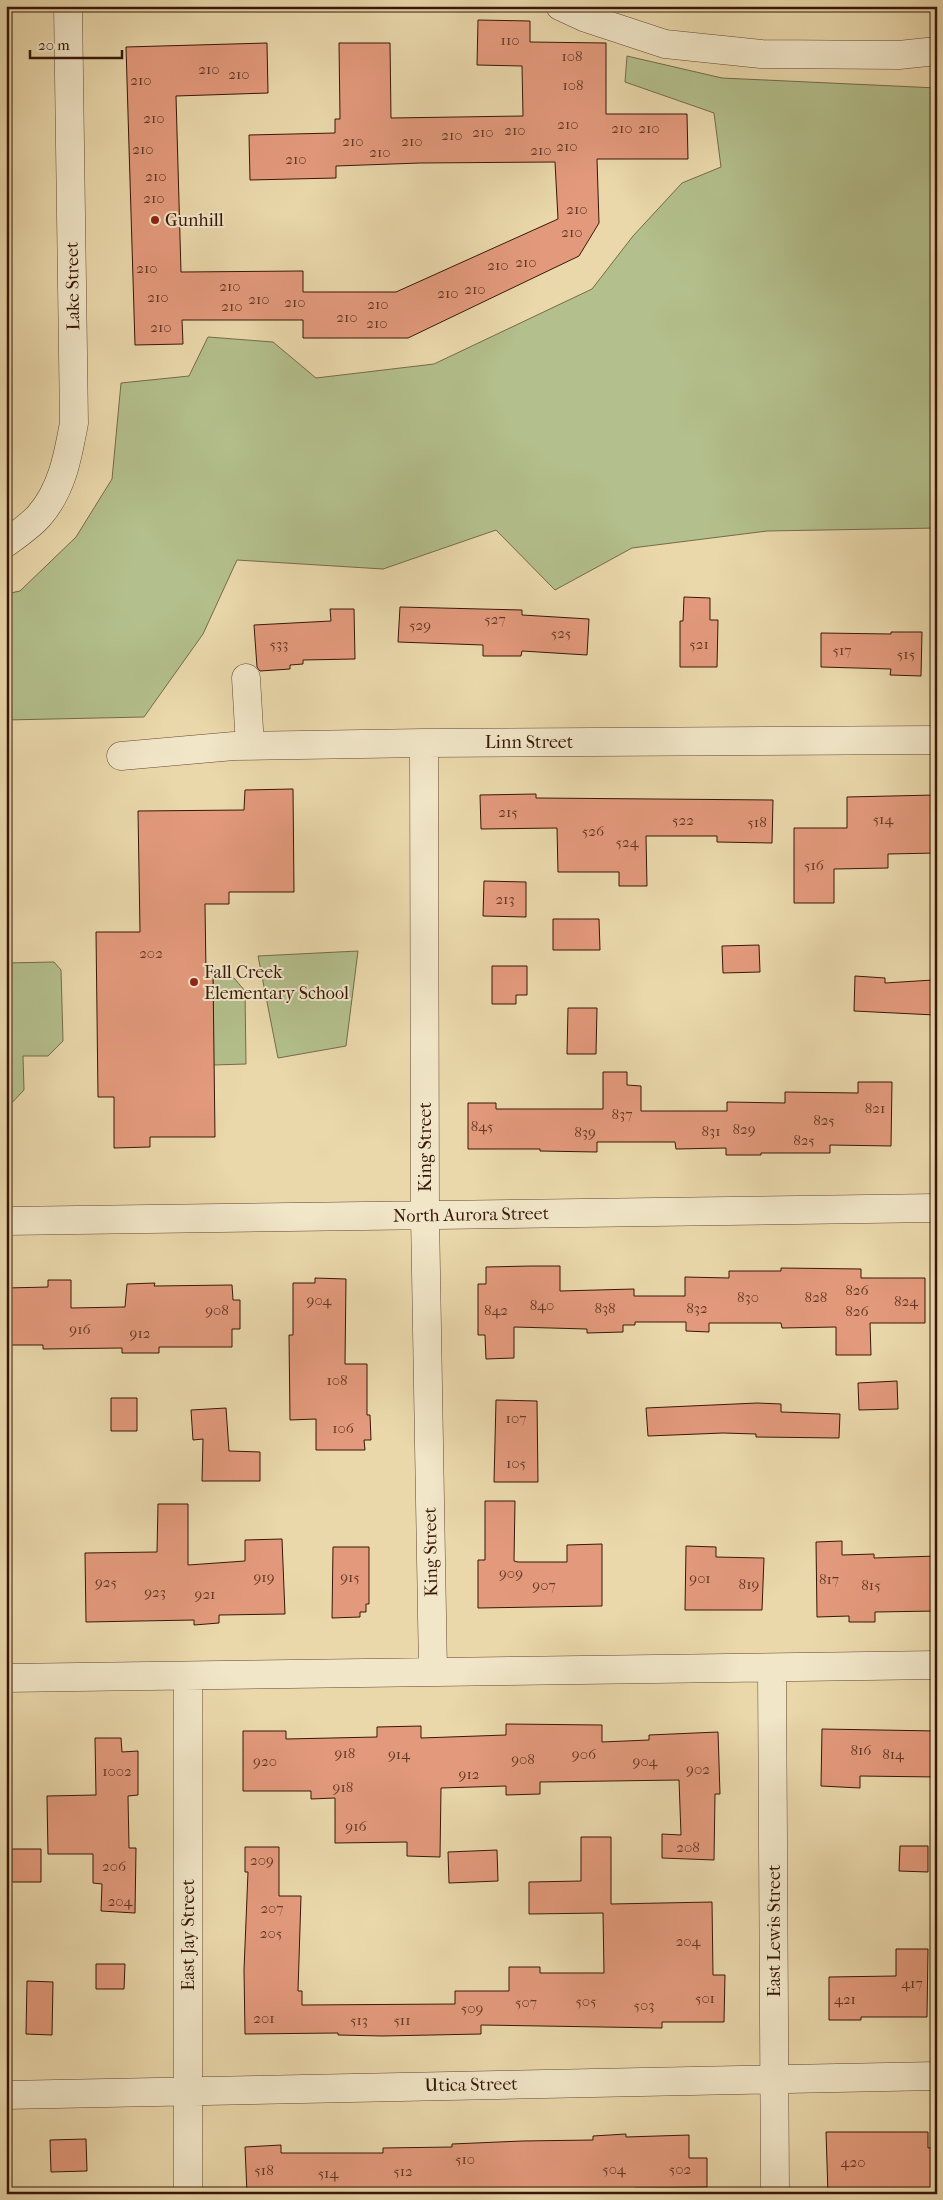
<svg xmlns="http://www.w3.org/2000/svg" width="943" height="2200" font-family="'IM FELL French Canon',serif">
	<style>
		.green { fill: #b3bf8c; stroke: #766b4a }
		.building { fill: #e39a7c; stroke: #381709 }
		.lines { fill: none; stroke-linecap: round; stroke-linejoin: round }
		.minor-casing { stroke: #644732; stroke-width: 29 }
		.minor { stroke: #f1e6c8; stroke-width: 28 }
		.poi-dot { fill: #8f2418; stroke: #f1e6c8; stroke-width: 2 }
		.labels { text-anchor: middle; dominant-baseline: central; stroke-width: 4; stroke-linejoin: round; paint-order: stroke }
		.number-label { font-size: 15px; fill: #633826 }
		.poi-label { font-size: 18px; fill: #381709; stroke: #f1e6c8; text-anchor: start }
		.street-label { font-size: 18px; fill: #381709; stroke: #f1e6c8 }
	</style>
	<rect width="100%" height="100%" fill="#ead8ab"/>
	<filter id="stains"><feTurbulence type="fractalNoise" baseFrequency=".004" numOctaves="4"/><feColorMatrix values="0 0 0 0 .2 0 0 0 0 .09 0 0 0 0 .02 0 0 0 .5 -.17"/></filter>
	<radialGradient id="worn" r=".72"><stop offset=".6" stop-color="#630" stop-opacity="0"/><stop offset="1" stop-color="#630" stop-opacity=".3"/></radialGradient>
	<path class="green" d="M627,56L722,78L937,88V528L767,531L632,548L555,590L496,530L383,569L237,560L203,634L144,717L6,720V594L20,591L76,537L112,479L121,383L189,376L208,337L273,342L316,378L434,364L592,289L633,236L682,183L721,167L714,113L625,82Z
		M358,951L346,1046L278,1058L258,956Z
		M54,962L61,970L63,1041L48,1056H23L24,1090L6,1109V963Z
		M213,973L234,978L245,991L246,1064L213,1065Z"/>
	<path class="building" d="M478,20L530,21V42L606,43V114H687L688,159H597L599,223L579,256L408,338H303V320H182L183,344L135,345L126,47L267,43L268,93L176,96L181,272L303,271V292H396L558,219L555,162L420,163L336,166V178L250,180L249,135L335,133V119H340L339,43H390L391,118L523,116L522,66L477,65Z
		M684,597L710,598V620H718L717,667H680V621H683Z
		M400,607L522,610V615L589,619L587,655L522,651L521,656H483V645L398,642Z
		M330,609H354L355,659L303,660V664L290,665V669L260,671L257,667L254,625L331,621Z
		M891,632H922L921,676L890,675L891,669L821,667V633L891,634Z
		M293,789L294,892H229V904H205L206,973H213L215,1137H150V1147L114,1148V1097H98L96,932H140L138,811L244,810L245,790Z
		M536,794V798L773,800L772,843L717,842V836H646L647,886H619V872H558L557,828L481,829L480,795Z
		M935,795L937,853L888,854V868L834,869V903H794V828H847V797Z
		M484,881L526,882V917L483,916Z
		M553,919H599L600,950H553Z
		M759,945L760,972L723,973L722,946Z
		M492,966H527V995H516V1004H492Z
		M855,976L885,978V983L933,980L935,1015L854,1011Z
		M568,1008H597L596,1054H567Z
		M603,1072H627V1085L641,1086V1111H727V1102L785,1103V1092L858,1093V1082H892L891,1146L830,1145V1153H761V1155H726V1148L676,1149L675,1142H597V1152L540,1151V1149H468V1103H496V1109H603Z
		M532,1266H560V1291L634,1289V1296H685V1277L729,1278V1271H781V1268L861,1269V1278H925V1323H870L871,1355H836V1327L782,1328L781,1323H709V1332L686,1331V1322H635V1325H623V1332L587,1333V1329L514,1327V1358L486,1359L485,1335H478V1284H486V1267Z
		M315,1278L346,1279L345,1364H367V1415H370L371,1440H364L365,1450H316V1419L290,1420L289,1335H293V1283H315Z
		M48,1280H71V1308L125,1307L127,1284L155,1283L154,1286L232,1285L233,1300H240V1329H232V1347H159V1353H122V1348L43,1349V1345H6V1288L48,1287Z
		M897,1381L898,1409L859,1410L858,1383Z
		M111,1398H137V1431H111Z
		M496,1400L537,1401L538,1482H494Z
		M757,1403L781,1404V1412L840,1414L839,1438L756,1437V1434L723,1433L648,1436L646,1408Z
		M226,1408L229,1451L260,1452V1481H202L203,1439L193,1440L191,1410Z
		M485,1501H515L514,1561L518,1562H567V1545L602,1544V1606L478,1608V1560H485Z
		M158,1504H188V1565L245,1561V1540L282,1539L285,1614L219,1615V1623L194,1625V1620L86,1622L85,1553L157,1552Z
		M842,1541V1555L874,1554V1558L937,1556V1611L875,1612V1622H849V1616L817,1617L816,1542Z
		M686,1546L716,1547V1557L764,1558L762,1610H685Z
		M333,1547H369V1604H366V1612H360V1617L332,1618Z
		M506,1724L602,1725V1742L649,1740V1735L718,1732L720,1794H715L714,1860L662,1858V1834L681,1835L679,1780L540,1782V1794L506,1795V1786L441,1788L440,1857L407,1856V1842L335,1843V1798L311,1799V1791H243V1731H286V1739L377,1737V1727L421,1726V1738L506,1735Z
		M822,1729L937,1731V1777L860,1776V1788L821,1786Z
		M95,1738H121L122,1752L138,1751V1795L128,1796L129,1848H136L135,1913L101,1911L102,1884L93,1883V1854H48L47,1796L96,1795Z
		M581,1837H611V1904L712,1902L713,1975H725L724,2022H662V2028L481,2025V2034L382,2036L338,2035V2033L245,2034L244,1970L248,1872H245V1847H279V1896H301L298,1991H302V2005L455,2004V1991H509V1967H540V1973H604L603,1913L529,1914V1882L581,1881Z
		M900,1846H928V1872L899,1871Z
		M12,1849H41V1882H12Z
		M497,1850L498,1881L449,1883L448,1852Z
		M896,1949H928L927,2017H861V2020H829V1977L896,1976Z
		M96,1964H125L124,1989H96Z
		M27,1981L53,1982L52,2035L26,2034Z
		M826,2132H928V2148L935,2147V2190H861V2194H828Z
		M626,2134V2137L689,2135V2158H707V2187L635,2188V2194H522V2192L247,2194L245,2147L281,2145V2153H383V2148L452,2147V2144L522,2141L593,2140V2136Z
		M86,2139L87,2171L51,2172L50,2140Z"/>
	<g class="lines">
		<defs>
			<path id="minor" d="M560,6L586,18L665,44L761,54L899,55L937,51
				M6,543C17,535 30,526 39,516C62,490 68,456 74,423L68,6
				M246,678L250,746
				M424,743L425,1215L433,1672
				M121,756L234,746L424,743L937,740
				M6,1221L937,1208
				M772,1668L775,2194
				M188,1676V2194
				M6,1678L937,1665
				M6,2095L937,2076"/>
		</defs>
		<use href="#minor" class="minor-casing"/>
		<use href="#minor" class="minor"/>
	</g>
	<g class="poi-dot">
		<circle cx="155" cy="220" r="5"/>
		<circle cx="194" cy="982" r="5"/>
	</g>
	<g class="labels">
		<g class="number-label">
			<text x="510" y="40">110</text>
			<text x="572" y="56">108</text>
			<text x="209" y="69">210</text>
			<text x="239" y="74">210</text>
			<text x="141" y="80">210</text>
			<text x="573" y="85">108</text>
			<text x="154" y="118">210</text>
			<text x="568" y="124">210</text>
			<text x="622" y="128">210</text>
			<text x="649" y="128">210</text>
			<text x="515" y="130">210</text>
			<text x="483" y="132">210</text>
			<text x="452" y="135">210</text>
			<text x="353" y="141">210</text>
			<text x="412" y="141">210</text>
			<text x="567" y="146">210</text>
			<text x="143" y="149">210</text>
			<text x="541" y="150">210</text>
			<text x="380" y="152">210</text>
			<text x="296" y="159">210</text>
			<text x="156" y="176">210</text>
			<text x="154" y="198">210</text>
			<text x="577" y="209">210</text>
			<text x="572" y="232">210</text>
			<text x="526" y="262">210</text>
			<text x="498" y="265">210</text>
			<text x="147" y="268">210</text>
			<text x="230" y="286">210</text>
			<text x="475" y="289">210</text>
			<text x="448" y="293">210</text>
			<text x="158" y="297">210</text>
			<text x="259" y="299">210</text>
			<text x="295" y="302">210</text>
			<text x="378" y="304">210</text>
			<text x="232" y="306">210</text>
			<text x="347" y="317">210</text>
			<text x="377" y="323">210</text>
			<text x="161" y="327">210</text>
			<text x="495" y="619">527</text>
			<text x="420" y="625">529</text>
			<text x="561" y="633">525</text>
			<text x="279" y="644">533</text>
			<text x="699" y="644">521</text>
			<text x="842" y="650">517</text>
			<text x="906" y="654">515</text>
			<text x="508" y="812">215</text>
			<text x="883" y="819">514</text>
			<text x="683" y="820">522</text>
			<text x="757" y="822">518</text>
			<text x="593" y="831">526</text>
			<text x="627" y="842">524</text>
			<text x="814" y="865">516</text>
			<text x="505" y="899">213</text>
			<text x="151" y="953">202</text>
			<text x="875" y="1108">821</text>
			<text x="622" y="1114">837</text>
			<text x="824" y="1120">825</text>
			<text x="482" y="1126">845</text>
			<text x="744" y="1129">829</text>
			<text x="711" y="1131">831</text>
			<text x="585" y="1132">839</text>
			<text x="804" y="1140">825</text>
			<text x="857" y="1290">826</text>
			<text x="748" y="1297">830</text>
			<text x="816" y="1297">828</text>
			<text x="319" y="1300">904</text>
			<text x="906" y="1301">824</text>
			<text x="542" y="1305">840</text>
			<text x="605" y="1308">838</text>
			<text x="697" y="1308">832</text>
			<text x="217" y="1310">908</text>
			<text x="496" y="1310">842</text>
			<text x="857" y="1311">826</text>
			<text x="80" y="1329">916</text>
			<text x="140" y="1333">912</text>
			<text x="337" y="1380">108</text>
			<text x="516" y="1418">107</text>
			<text x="343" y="1428">106</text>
			<text x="516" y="1463">105</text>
			<text x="511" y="1573">909</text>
			<text x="264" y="1577">919</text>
			<text x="350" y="1577">915</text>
			<text x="700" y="1578">901</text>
			<text x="829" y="1579">817</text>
			<text x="106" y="1582">925</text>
			<text x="749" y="1584">819</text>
			<text x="544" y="1585">907</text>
			<text x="871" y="1585">815</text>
			<text x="155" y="1592">923</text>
			<text x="205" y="1594">921</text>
			<text x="861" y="1750">816</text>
			<text x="345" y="1753">918</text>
			<text x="399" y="1754">914</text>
			<text x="584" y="1754">906</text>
			<text x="893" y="1754">814</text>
			<text x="523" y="1759">908</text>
			<text x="265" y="1761">920</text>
			<text x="645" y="1761">904</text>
			<text x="698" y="1769">902</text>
			<text x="117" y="1771">1002</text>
			<text x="469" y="1774">912</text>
			<text x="343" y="1787">918</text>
			<text x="356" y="1826">916</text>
			<text x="688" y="1847">208</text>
			<text x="262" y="1860">209</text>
			<text x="114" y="1866">206</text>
			<text x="120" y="1901">204</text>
			<text x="272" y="1908">207</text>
			<text x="271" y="1933">205</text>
			<text x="688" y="1941">204</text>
			<text x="912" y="1983">417</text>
			<text x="705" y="1998">501</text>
			<text x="845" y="1999">421</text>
			<text x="586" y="2001">505</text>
			<text x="526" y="2002">507</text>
			<text x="644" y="2005">503</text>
			<text x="472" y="2008">509</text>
			<text x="264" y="2018">201</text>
			<text x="359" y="2020">513</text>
			<text x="402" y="2020">511</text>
			<text x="465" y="2159">510</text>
			<text x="853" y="2162">420</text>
			<text x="614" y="2169">504</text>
			<text x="680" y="2169">502</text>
			<text x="264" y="2170">518</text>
			<text x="403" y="2171">512</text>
			<text x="328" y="2173">514</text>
		</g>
		<g class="poi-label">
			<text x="165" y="220">Gunhill</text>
			<text x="204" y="972">Fall Creek<tspan x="204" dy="21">Elementary School</tspan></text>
		</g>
		<g class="street-label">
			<text transform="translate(73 286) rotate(-91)">Lake Street</text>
			<text x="529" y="742">Linn Street</text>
			<text transform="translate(425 1147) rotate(-90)">King Street</text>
			<text transform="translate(471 1215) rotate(-1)">North Aurora Street</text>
			<text transform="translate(431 1552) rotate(-91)">King Street</text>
			<text transform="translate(774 1931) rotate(-90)">East Lewis Street</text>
			<text transform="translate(188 1935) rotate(-90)">East Jay Street</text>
			<text transform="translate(471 2085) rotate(-1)">Utica Street</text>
		</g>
	</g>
	<rect width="943" height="2200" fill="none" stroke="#ead8ab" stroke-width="25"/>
	<rect x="8" y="8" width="928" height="2185" fill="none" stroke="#381709" stroke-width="2.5"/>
	<rect x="12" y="12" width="918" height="2175" fill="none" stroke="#381709"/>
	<path d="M30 50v8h92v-8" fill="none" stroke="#381709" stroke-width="2.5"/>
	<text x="38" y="50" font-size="15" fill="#381709" stroke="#f1e6c8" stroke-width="4" paint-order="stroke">20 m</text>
	<rect width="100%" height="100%" filter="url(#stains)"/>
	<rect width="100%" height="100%" fill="url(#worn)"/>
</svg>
